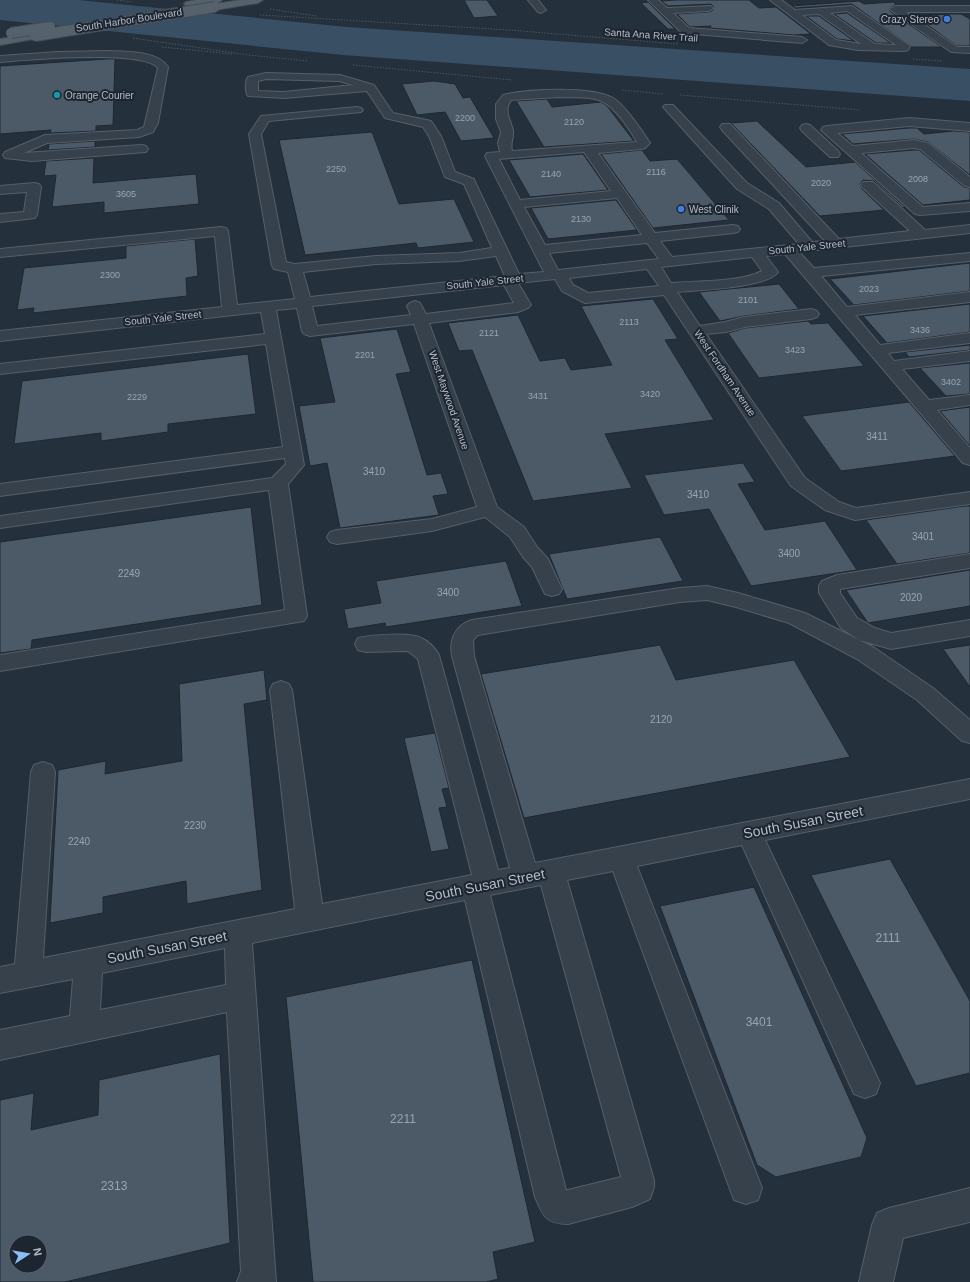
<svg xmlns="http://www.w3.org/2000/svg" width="970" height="1282" font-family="Arial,sans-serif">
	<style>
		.water { fill: #394f63 }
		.building { fill: #4c5a67; stroke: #1f2832; fill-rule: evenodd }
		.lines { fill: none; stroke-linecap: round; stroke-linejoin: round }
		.minor-casing { stroke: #565f69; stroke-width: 2 }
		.major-casing { stroke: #444d57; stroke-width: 2 }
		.path { stroke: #455a5b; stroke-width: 1; stroke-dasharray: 1.5 1.5; stroke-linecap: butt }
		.minor { fill: #37414b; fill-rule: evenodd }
		.major { fill: #55616b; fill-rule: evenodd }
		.major-bridge-casing { stroke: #444d57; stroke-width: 12; stroke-linecap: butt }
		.major-bridge { stroke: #55616b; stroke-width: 10 }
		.shop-dot { fill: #3f7fe0; stroke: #1d2630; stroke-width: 1.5 }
		.culture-dot { fill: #0f9aa8; stroke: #1d2630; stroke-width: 1.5 }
		.labels { text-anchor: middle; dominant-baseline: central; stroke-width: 4; stroke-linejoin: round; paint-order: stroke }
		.far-number-label { font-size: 9px; fill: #99a4af }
		.far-poi-label { font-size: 10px; fill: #b3bcc7; stroke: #1d2630; text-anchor: start }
		.far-street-label { font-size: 10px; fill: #b3bcc7; stroke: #1d2630 }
		.number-label { font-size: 10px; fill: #99a4af }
		.near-number-label { font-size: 12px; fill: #99a4af }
		.near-street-label { font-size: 14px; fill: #b3bcc7; stroke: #1d2630 }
	</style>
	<rect width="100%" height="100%" fill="#24303b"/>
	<path class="water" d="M0,0H78L347,27L970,69V101L343,55L0,20Z"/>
	<path class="building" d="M464,0H487L498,16L474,18Z
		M676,0H749L759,8L776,7L811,34L794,35L710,28L711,26L690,27L677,14L708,12L712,11L714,7L711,4L668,6L661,1Z
		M859,1L864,4L893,2L896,4L889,9L891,12L942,47H912L852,4L795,8L792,6Z
		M648,2L675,29H668L641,3Z
		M847,13L891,43H876L834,14Z
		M950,14H961L970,19V46H957L915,16Z
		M806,16H819L854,41L837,39Z
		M107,59H115L113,125L96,126V131L50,133L51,130L0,134V66Z
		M434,81L455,84L463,98L470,97L494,138L461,141L445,112L417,115L402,84Z
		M547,99L552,107L601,102L607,106L634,141L544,147L516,101Z
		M757,121L806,167L855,162L905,207L903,208L874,181L863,180L860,184L862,189L884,210L820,216L731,123Z
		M909,128H917L924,134L954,131L970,132V175L928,142L914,139L853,144L842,134Z
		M372,132L399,204L454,199L474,242L418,248L416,243L305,255L279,140Z
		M95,141V147L48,150L49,144Z
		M642,150L650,161L677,159L729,220L653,228L601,154Z
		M914,150H919L964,187L970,188V200L923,205L865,154Z
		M583,154L608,190L530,197L509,160Z
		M94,158L93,183L196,174L199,204L104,213V202L52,207L56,175L44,176L46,161Z
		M616,200L637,230L548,239L531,208Z
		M195,239L198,276L186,278L187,296L33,313L34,308L17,310L24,268L126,258V246Z
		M970,263V291L854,305L830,279Z
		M779,284L799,309L744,316L720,321L699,292Z
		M653,299L678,339L665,340L714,420L605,434L632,488L533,501L472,350L459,351L448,323L518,315L540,361L565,358L571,370L612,365L581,306Z
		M970,304V332L887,343L863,316Z
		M808,321L811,324L828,323L864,366L759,378L728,333L745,328Z
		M397,329L411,372L396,374L427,475L441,473L448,494L433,496L439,515L340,528L327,463L310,466L299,406L335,402L320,338Z
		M970,345V350L909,357L905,352Z
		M248,354L256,414L168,424V432L101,441V433L14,444L22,381Z
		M970,363V394L946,396L920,368Z
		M909,402L955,456L841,471L802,416Z
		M970,407V446L940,411Z
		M743,463L755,482L738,484L765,530L825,521L857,570L751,586L709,509L664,515L644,475Z
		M965,506H970V553L897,564L866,520Z
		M251,507L262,605L32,640L31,649L0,653V542Z
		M660,537L683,581L567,599L549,554Z
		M506,561L522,606L386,627L385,623L348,629L344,609L381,603L376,581Z
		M970,570V606L868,623L846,590Z
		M660,645L676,680L794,660L850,757L524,818L481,674Z
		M970,645V687L943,649Z
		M264,670L267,700L244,704L262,890L187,904L186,881L103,897V913L50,923L58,770L106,761L105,774L182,761L179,684Z
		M435,733L449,788L442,789L447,807L439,808L449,849L431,852L404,738Z
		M890,859L970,1001V1073L916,1086L811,875Z
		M754,887L867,1138L861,1157L776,1177L757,1165L660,906Z
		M472,960L535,1242L493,1252L498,1279L486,1282H313L286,997Z
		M220,1054L230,1243L65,1282H0V1100L34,1093L31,1130L98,1115L99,1080ZM16,1242H40V1266H16Z"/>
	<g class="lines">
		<defs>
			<path id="minor" d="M528,0H538L546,10L541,13L538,12Z
				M648,0H658L667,8L711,6L713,8L711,10L708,11L673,13L689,28L802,37L807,40L802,43L682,33Z
				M770,0H781L795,10L852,6L910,46L908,50L904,51L858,50L829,45ZM847,11L896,45L875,44L830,13ZM819,14L861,44L836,40L802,15Z
				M895,6H970V12H906L957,47H970V53L951,52L892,11L890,9Z
				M108,51C125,52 157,50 168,67L158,123L153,132L139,137L47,143L24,153L142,145L146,146L148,149L146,152L32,161L5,158L3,155L5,152L45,135L137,130L144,127L158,68C143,49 26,60 0,62V56L57,52Z
				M266,73L340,75L374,85L393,113L431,121L441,136L455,172L474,179L475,182L519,274L544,272L485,156L487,153L500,152L498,143L501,132L496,119V104L503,95C526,89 592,86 613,98C624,104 643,132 650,143L645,148L641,149L598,153L655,233L733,225L738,226L740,229L738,232L733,233L660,241L672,257L799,244L769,209L737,189L665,109L663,107L665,105H673L747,183L779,203L812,242L825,241L722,130L720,127L722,124H730L839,239L910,231L863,188L861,185L863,182H873L925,230L970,225V233L799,252L814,268L970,253V261L821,276L847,307L970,292V302L855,315L880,345L970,333V343L888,353L894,361L970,351V361L902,369L929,400L970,395V405L937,410L970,448V465L963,463L785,254L766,256L778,272C767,288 698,290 677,292L700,326L725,322L744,317L811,309L817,311L819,314L817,317L811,319L745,327L726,332L706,334L805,478L839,502L856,508L970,492V504L855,520L825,510L791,486L664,295L585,303L562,291L555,279L518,283L531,305L528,308L518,312L429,323L497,507L524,527L537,547L548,559L562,589L559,594L552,596L545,594L532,567L523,557L510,537L485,517L432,531L337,544L330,542L327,537L330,532L337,530L432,519L477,507L414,324L310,336L304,334L302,331L297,308L276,310L304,465L288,484L307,616L304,621L0,671V655L285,610L269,490L0,528V516L272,478L286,464L285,458L0,496V484L283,447L266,344L0,374V364L265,334L261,312L0,341V331L222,307L215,236L0,257V249L221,227L226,228L228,231L237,305L295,299L288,272L274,269L272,266L249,134L261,116L357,107L361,108L363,110L361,112L269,121L261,134L286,262L295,264L376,256L459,253L492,248L464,184L445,177L429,136L423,127L385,118L367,91L284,98L248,96C245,92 245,81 248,77ZM266,79L339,81L353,85L284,92L258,91V81ZM559,97C573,98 593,95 605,103C616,109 631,131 637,142L512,151C510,142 514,138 513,131C511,120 503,111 511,100ZM584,152L611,191L520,200L499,159ZM617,198L642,235L545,245L524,207ZM647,243L659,259L558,270L549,253ZM496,256L505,276L310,297L303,272L376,264L459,261ZM752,257L762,271C742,282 696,281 671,283L661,267ZM647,269L659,286L588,293L573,285L569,278ZM504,285L514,303L426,314L420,303L415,301L410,303L407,306L411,315L317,326L312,306Z
				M909,118L970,123V131L909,126L837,133L853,146L914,140L928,143L970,177V187L965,186L920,149L914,148L861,153L923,207L970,203V211L920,215L915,214L821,130L823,127L827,126Z
				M806,124L810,125L838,151L840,154L838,157H830L802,131L800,128L802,125Z
				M34,183L39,184L41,187L37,215L35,218L0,222V214L24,212L27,192L0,194V186Z
				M970,554V568L840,589V593L857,618L875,628L891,633L970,620V636L891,649L859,640L841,628L819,593V586L822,581L837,575Z
				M707,586L738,593L805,613L873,647L933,688L970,720V743L962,741L917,700L857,659L789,623L736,607L707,600L680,602L478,635L473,640L474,656L535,863L970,779V799L765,840L880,1083L876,1094L865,1098L854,1094L742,845L637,866L762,1188L758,1200L746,1204L734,1200L613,871L567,880L654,1180V1187L650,1199L632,1207L568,1224C546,1224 543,1216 535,1197L465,900L252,943L276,1282H237L241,1271L227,1012L0,1060V1030L70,1016L73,979L0,993V967L15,964L31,772L34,765L43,762L52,765L55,772L43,958L295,909L270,690L273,684L281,681L289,684L292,690L322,904L472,875L418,659L408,651L366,652L358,650L355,644L358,638C369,635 412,632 421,638C428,641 435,648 439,655L498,870L510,868L452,656C449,640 455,625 472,620L680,588ZM541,885L621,1177L568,1190H566L490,895ZM225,948L226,985L100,1010L102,973Z
				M970,1188V1222L903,1238L893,1282H859L872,1225L877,1213L889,1208Z"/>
			<path id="major" d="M197,0H222C217,5 189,9 184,4L186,2Z
				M241,0H263L258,3L215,10L210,7L215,4Z
				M35,33L40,36L39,38L0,45V39Z"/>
		</defs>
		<use href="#minor" class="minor-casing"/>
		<use href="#major" class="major-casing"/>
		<path class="path" d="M117,0L132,2
			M270,9L316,16
			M260,15L509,30L678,44
			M133,38L248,55L308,61
			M162,47L232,54
			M913,59L942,61
			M353,65L512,80
			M622,90L663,94
			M680,95L860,110"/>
		<use href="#minor" class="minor"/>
		<use href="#major" class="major"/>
		<defs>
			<path id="major-bridge" d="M11,33L50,27
				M35,36L215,7"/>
		</defs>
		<use href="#major-bridge" class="major-bridge-casing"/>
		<use href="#major-bridge" class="major-bridge"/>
	</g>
	<g class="shop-dot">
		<circle cx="947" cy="19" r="4"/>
		<circle cx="681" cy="209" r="4"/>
	</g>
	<circle class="culture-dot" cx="57" cy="95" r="4"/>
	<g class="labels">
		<g class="far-number-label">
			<text x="465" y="118">2200</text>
			<text x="574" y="122">2120</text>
			<text x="336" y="169">2250</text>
			<text x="656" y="172">2116</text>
			<text x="551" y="174">2140</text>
			<text x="918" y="179">2008</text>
			<text x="821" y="183">2020</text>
			<text x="126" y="194">3605</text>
			<text x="581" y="219">2130</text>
			<text x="110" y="275">2300</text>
			<text x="869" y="289">2023</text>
			<text x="748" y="300">2101</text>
			<text x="629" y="322">2113</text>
			<text x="920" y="330">3436</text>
			<text x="489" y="333">2121</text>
			<text x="795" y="350">3423</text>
			<text x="365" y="355">2201</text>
			<text x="951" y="382">3402</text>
			<text x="650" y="394">3420</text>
			<text x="538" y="396">3431</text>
			<text x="137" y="397">2229</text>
		</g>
		<g class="far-poi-label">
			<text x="939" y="19" text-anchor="end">Crazy Stereo</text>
			<text x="65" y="95">Orange Courier</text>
			<text x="689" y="209">West Clinik</text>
		</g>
		<g class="far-street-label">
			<text transform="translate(129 20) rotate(-9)">South Harbor Boulevard</text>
			<text transform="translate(651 35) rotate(4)">Santa Ana River Trail</text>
			<text transform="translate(807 247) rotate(-6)">South Yale Street</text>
			<text transform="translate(485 282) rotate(-6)">South Yale Street</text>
			<text transform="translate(163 318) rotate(-6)">South Yale Street</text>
			<text transform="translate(725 373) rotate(56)">West Fordham Avenue</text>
			<text transform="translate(449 400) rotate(71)">West Maywood Avenue</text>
		</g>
		<g class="number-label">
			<text x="877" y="436">3411</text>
			<text x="374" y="471">3410</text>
			<text x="698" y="494">3410</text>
			<text x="923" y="536">3401</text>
			<text x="789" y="553">3400</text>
			<text x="129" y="573">2249</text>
			<text x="448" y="592">3400</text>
			<text x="911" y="597">2020</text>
			<text x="661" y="719">2120</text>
			<text x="195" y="825">2230</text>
			<text x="79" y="841">2240</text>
		</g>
		<g class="near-number-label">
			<text x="888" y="938">2111</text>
			<text x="759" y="1022">3401</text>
			<text x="403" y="1119">2211</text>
			<text x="114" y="1186">2313</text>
		</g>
		<g class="near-street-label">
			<text transform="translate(803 822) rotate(-11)">South Susan Street</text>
			<text transform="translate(485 885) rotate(-11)">South Susan Street</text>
			<text transform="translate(167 947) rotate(-11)">South Susan Street</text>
		</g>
	</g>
	<g transform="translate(28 1254) rotate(78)"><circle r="19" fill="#1d2630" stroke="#59626c"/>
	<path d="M0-3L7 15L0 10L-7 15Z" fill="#8bbdf3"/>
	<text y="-6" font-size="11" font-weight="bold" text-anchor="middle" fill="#b3bcc7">N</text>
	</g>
</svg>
